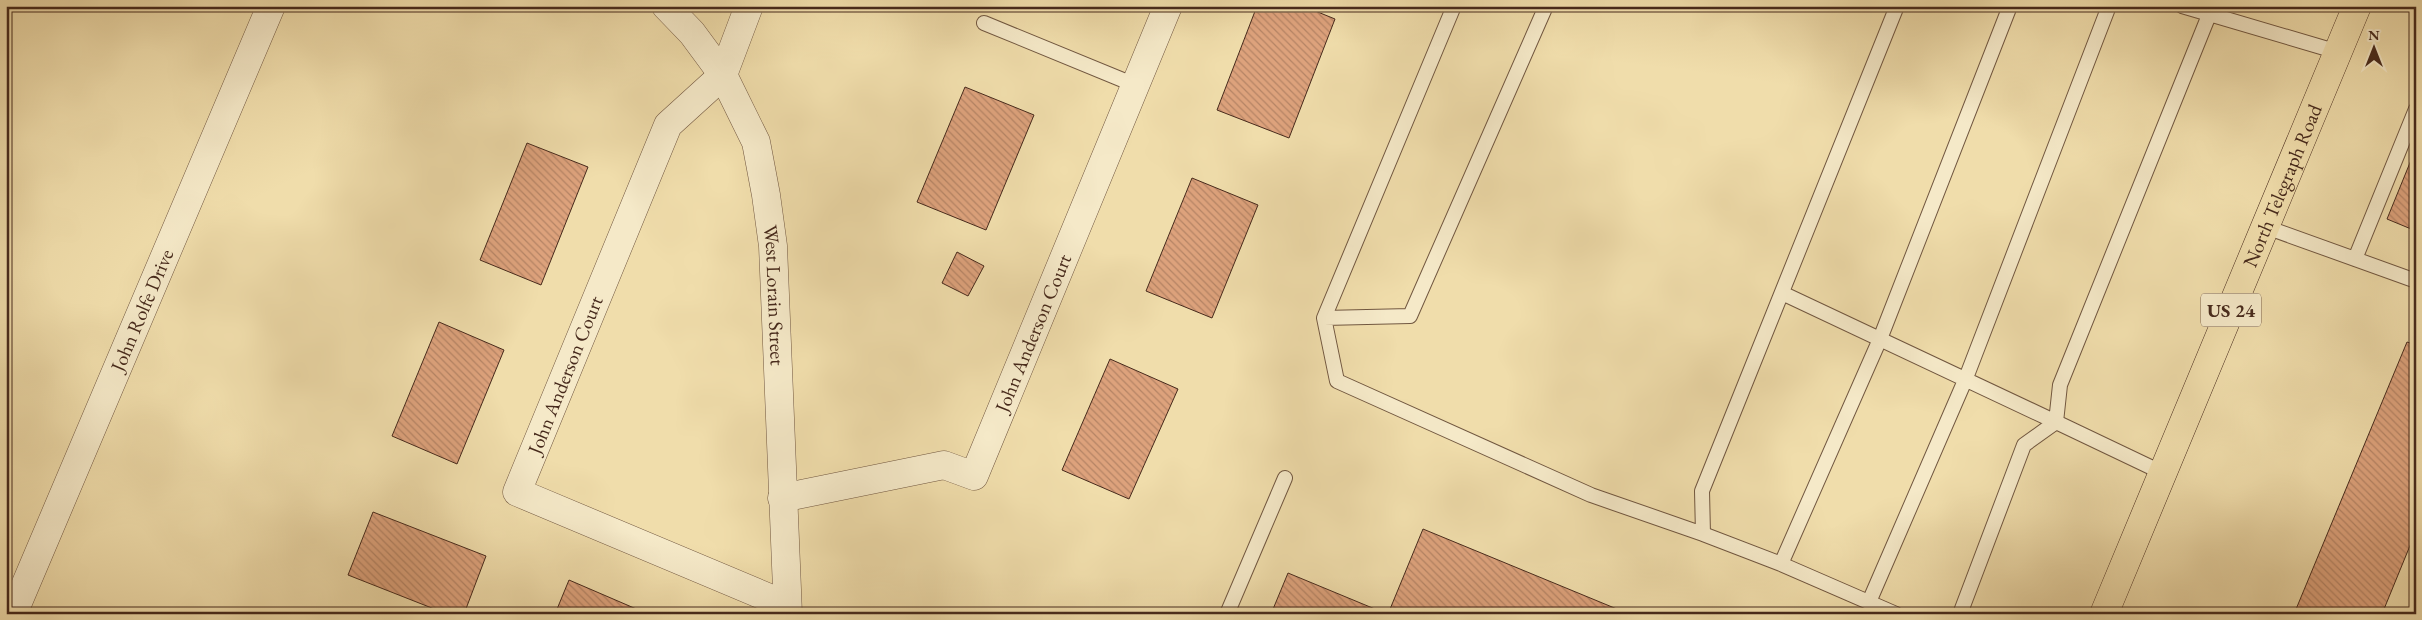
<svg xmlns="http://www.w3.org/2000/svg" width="2422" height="620" font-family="'EB Garamond',serif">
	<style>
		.building { fill: url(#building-back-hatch); stroke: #472a1c }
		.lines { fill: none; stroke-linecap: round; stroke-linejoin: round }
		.service-casing { stroke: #715740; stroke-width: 16 }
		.minor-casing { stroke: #715740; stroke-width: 29 }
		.primary-casing { stroke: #472a1c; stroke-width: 29 }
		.service { stroke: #f5e9c8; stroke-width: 14 }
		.minor { stroke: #f5e9c8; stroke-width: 28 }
		.primary { stroke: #f0ddab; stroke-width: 28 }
		.labels { text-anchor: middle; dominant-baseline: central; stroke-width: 4; stroke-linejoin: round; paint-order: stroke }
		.shield { fill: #f5e9c8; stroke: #7b6350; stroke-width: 1 }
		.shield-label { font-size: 19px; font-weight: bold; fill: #472a1c }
		.street-label { font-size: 20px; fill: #472a1c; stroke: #f5e9c8 }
	</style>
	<defs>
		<pattern id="building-back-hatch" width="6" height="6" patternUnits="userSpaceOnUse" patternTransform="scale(1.25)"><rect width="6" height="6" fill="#dda27c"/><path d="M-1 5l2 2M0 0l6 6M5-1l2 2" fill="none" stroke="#b58465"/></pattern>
	</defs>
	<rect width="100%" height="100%" fill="#f0ddab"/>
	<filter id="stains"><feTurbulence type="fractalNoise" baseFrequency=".004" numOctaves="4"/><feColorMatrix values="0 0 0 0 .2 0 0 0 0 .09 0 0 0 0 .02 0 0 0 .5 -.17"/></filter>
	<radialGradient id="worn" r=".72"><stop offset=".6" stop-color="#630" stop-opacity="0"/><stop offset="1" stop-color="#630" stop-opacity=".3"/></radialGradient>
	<path class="building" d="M1257,6H1303L1335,19L1289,138L1217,110Z
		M965,87L1034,115L986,230L917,202Z
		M527,143L588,167L541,285L480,260Z
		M2416,148V231L2387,219Z
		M1192,178L1258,205L1212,318L1146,291Z
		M957,252L984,266L968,296L942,283Z
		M439,322L504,350L457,464L392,436Z
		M2407,342L2416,345V531L2382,614H2294Z
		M1110,359L1178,389L1129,499L1062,470Z
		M373,512L486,556L464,614H447L348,575Z
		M1423,529L1629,614H1388Z
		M1288,573L1387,614H1271Z
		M569,580L648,614H555Z"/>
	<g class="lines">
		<defs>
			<path id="service" d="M1454,6L1324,318L1337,381L1591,495L1703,534
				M2182,6L2338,52
				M984,23L1135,85
				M2266,227L2416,281
				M2355,259L2416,109
				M1782,293L2056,422L2060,385L2209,15
				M1324,318L1410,316L1546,6
				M1781,564L1880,339L2010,6
				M1869,602L1966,378L2109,6
				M1227,614L1285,478
				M1896,614L1781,564L1703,534L1702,491L1897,6
				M1960,614L2024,445L2056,422L2163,473"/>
			<g id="minor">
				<path id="s1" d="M666,6L692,33L723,75L756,142L766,195L773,246L788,614"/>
				<path d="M749,6L723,75L668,125L517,492L786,605"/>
				<path id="s2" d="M782,498L944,465L974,476L1168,6"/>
				<path id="s3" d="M13,614L271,6"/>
			</g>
			<g id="primary">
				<path id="s4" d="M2104,614L2357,6"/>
			</g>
		</defs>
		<use href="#service" class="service-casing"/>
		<use href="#minor" class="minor-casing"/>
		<use href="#primary" class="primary-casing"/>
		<use href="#service" class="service"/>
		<use href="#minor" class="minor"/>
		<use href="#primary" class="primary"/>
	</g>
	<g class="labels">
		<rect class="shield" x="2201" y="293.5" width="60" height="33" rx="4"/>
		<g class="shield-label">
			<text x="2231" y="310">US 24</text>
		</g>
		<g class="street-label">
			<text stroke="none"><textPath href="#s4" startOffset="464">North Telegraph Road</textPath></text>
			<text stroke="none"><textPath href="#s1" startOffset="319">West Lorain Street</textPath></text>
			<text stroke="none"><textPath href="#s3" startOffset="330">John Rolfe Drive</textPath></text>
			<text stroke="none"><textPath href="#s2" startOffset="352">John Anderson Court</textPath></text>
			<text transform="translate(565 375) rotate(-68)">John Anderson Court</text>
		</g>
	</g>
	<rect width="2422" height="620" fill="none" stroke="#f0ddab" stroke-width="25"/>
	<rect x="8" y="8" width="2407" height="605" fill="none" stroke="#472a1c" stroke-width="2.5"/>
	<rect x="12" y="12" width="2397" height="595" fill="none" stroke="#472a1c"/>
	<g transform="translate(2374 48)" stroke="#f5e9c8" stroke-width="4" paint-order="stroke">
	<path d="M0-4L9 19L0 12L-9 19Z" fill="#472a1c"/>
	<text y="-8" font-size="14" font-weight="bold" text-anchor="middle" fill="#472a1c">N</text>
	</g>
	<rect width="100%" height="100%" filter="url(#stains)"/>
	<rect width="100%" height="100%" fill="url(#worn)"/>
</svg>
